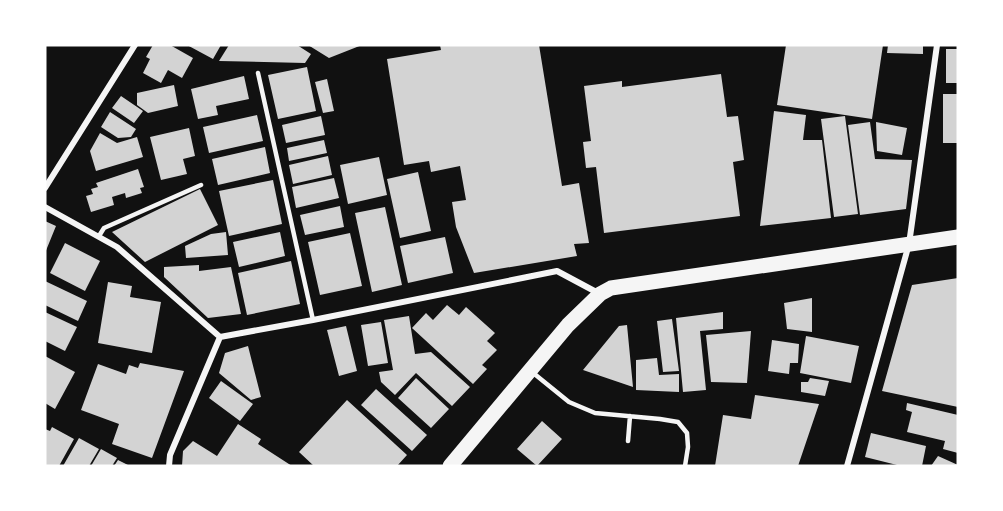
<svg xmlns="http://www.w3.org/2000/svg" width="1003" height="511" font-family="Helvetica,sans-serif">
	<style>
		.building { fill: #d3d3d3 }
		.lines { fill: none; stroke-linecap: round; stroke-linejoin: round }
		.service { stroke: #f5f5f5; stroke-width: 4.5 }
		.minor { stroke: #f5f5f5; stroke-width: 6 }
		.primary { stroke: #f5f5f5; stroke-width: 15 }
	</style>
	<rect width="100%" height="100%" fill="#111"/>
	<path class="building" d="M153,45H170L193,58L182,78L168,70L161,83L143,73L150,59L146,57Z
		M187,45H221L213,59Z
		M229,45H297L311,54L305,63L219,61Z
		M308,45H362L329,58Z
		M440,45H539L562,186L579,183L589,243L574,244L577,256L474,273L456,227L452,202L466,200L460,166L431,172L429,161L404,165L387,59L441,50Z
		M786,45H883L872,119L777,105Z
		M888,45H923V54L887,53Z
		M946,49H958V83H946Z
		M307,67L316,111L278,119L268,75Z
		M721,74L727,117L738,116L744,160L733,162L740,216L604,233L596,167L586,168L583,142L591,141L584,86L622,81V87Z
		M244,76L249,99L216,106L218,115L198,119L191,89Z
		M327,79L334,111L323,113L315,82Z
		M174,85L178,106L148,113L137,105V93Z
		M943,94H958V143H943Z
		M121,96L143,111L134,123L112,108Z
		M774,111L806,115L803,140H822L831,218L760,226Z
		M110,112L136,129L131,137L118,138L101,127Z
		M257,115L263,141L209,153L203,127Z
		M321,116L325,135L286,143L282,125Z
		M845,116L858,214L834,217L821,119Z
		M870,122L875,159L912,160L906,209L860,215L848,125Z
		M876,122L907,128L902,155L877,151Z
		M189,128L195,156L183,159L187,174L161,180L150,137Z
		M100,133L117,143L137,137L143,157L96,171L90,151Z
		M324,140L327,153L289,161L287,148Z
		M265,147L270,173L218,185L212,159Z
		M328,156L332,175L293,184L289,165Z
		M379,157L387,195L348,204L340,165Z
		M138,169L144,187L140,188L142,193L126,198L125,193L112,197L114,205L91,212L86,196L93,194L91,189L98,187L96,183Z
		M418,172L431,231L400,238L387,179Z
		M334,178L339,198L296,208L292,187Z
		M273,180L282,224L229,236L219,191Z
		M200,189L218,225L145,262L112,232Z
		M340,206L344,227L305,235L300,215Z
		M385,207L402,285L372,292L355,213Z
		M45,221L56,226L45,253Z
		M226,232L228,255L186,258L185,246L211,234Z
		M280,232L285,256L239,267L233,242Z
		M350,233L362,286L320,295L308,242Z
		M445,237L453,273L408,283L400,246Z
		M65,243L100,261L85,291L50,273Z
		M291,261L300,304L247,315L238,273Z
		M199,265V271L231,267L241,314L208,318L164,277V267Z
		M958,278V407L882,391L912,285Z
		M45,281L87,301L78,321L45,305Z
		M108,282L132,286L130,297L161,302L152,353L98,343Z
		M812,298V332L787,329L784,303Z
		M447,305L459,315L466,307L495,333L487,341L497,350L482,365L487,369L473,384L412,328L426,313L433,320Z
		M45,312L77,327L65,351L45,341Z
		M723,312V329L700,331L706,390L683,392L676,318Z
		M409,316L415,354L431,352L470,387L452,406L416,373L395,395L381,382L379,372L393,370L384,320Z
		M672,319L679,371L663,372L657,321Z
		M381,322L388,363L368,366L361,325Z
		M627,325L633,387L583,370L619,326Z
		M346,326L357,371L339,376L327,330Z
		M751,331L747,383L711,382L706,335Z
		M806,336L859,346L851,383L800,373Z
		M772,340L799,344L798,363H790L789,374L768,371Z
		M248,346L261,397L251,400L219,373L225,353Z
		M45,356L75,372L55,409L45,403Z
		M657,358L659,375L679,374V392L636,390V360Z
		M140,363L184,371L152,458L112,444L119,424L81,410L98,364L126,374L129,365L138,368Z
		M416,378L449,409L431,428L398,398Z
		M810,378L829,381L825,396L801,392V382H808Z
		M221,381L253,404L240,421L209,398Z
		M376,389L427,435L412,451L361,405Z
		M755,395L819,404L798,466H715L723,415L751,419Z
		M347,400L407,455L397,466H314L299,452Z
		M907,403L958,415V453L943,449L945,441L907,432L912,412L906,410Z
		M542,421L562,439L537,466L517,449Z
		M238,424L261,439L258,444L292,466H182L183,451L193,441L217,456Z
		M52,427L74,439L59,466H45V429L50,431Z
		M871,433L926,446L922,466H901L865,457Z
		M79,438L99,449L89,466H63Z
		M101,449L117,458L112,466H91Z
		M938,456L958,465V466H931Z
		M118,460L130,466H114Z"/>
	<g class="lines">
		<path class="service" d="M258,73L313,320
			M99,236L104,228L201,185
			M532,372L569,402L595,413L660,419L678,422L687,433L688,447L685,466
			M628,441L630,416"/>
		<path class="minor" d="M45,188L135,45
			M45,207L117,247L220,337
			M220,337L313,320L557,271L600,294
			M169,466L170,455L220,337
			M847,466L909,244L937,45"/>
		<path class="primary" d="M450,466L568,325L600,294L611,288L958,237"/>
	</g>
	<rect width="1003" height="511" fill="none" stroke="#ffffff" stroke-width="93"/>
</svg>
